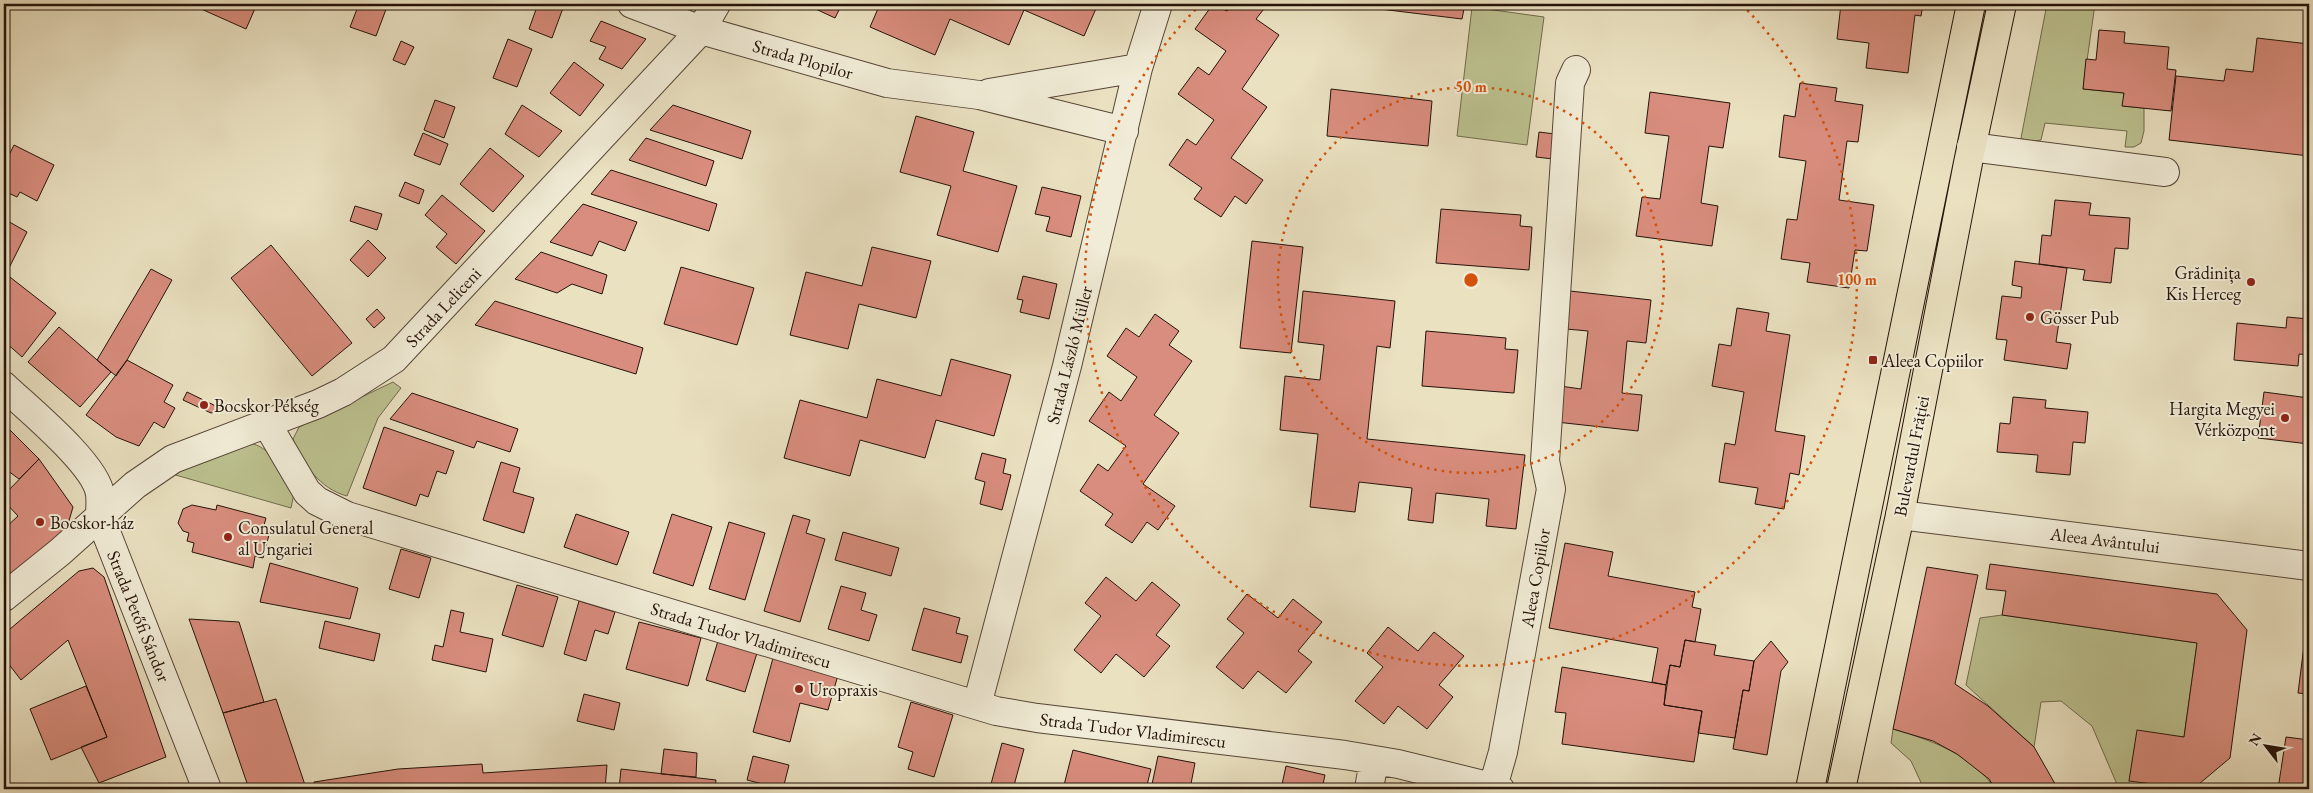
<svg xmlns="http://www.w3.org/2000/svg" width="2313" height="793" font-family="'EB Garamond',serif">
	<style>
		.green { fill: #bcc18f; stroke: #706a4c }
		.building { fill: #d98d7e; stroke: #251309 }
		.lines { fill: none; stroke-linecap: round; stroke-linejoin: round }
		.minor-casing { stroke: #564637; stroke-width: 30 }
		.major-casing { stroke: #251309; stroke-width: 30 }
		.minor { stroke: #f1ecd7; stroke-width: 28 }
		.major { stroke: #eae1c1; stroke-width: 28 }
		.ring { fill: none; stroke: #d4520c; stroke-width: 2.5; stroke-dasharray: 2.5 5 }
		.poi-dot { fill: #8f2418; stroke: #f1ecd7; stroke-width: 2 }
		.labels { text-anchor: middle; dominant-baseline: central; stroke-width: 4; stroke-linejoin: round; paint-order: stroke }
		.street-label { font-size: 18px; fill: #251309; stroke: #f1ecd7 }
		.poi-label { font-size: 18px; fill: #251309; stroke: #f1ecd7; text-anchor: start }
		.centre { fill: #d4520c; stroke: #f1ecd7; stroke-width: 2.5 }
		.ring-label { font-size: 15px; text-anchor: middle; font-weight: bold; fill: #d4520c; stroke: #f1ecd7; stroke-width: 4; stroke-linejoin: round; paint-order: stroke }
	</style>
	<rect width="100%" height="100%" fill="#eae1c1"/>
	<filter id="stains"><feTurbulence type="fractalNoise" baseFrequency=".004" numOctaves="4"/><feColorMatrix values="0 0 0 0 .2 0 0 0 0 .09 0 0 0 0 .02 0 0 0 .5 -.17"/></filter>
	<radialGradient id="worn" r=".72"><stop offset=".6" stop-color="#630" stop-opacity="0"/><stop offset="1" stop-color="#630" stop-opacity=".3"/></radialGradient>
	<path class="green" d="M2047,4H2095L2083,89L2124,93L2123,106L2144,108V131L2141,143L2134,147H2125L2127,131L2045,123L2041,140L2029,142L2021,138Z
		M1472,7L1544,17L1527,145L1457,136Z
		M393,382L401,388L378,418L347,496C320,489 303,464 293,439L299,427Z
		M249,443C271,446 282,472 295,489L291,508L172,474Z
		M2002,615L2197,643L2184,737L2137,734L2128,789H2119L2092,726L2061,701L2041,702L2034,747L1966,685L1980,618Z
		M1893,729C1931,740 1973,755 1995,789H1924L1911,761L1891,743Z"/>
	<path class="building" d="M201,4H257L246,29L199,8Z
		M359,4H388L376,36L350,27Z
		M538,4H552L563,8L552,38L529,29Z
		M805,4H842L835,18Z
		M880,4H1098L1084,36L1024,10L1009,45L950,19L935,55L870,27Z
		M1213,4L1227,11L1233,4H1265L1267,5L1256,19L1279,35L1242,89L1267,107L1231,158L1263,180L1246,204L1235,196L1221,217L1194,199L1202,188L1169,165L1187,139L1196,145L1214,120L1178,94L1198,67L1209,75L1226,51L1195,29Z
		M1339,4H1465L1462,19Z
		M1841,4H1923L1921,16L1915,15L1908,73L1866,68L1869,43L1837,39Z
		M601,21L646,39L622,69L599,59L606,47L590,41Z
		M2099,30L2125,32L2124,43L2169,47L2167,69L2176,70L2171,111L2122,106L2124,93L2083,89L2086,59L2096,60Z
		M2257,38L2309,44V156L2169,140L2176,76L2224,81L2226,69L2253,72Z
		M508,39L532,49L517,87L493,78Z
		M401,41L414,47L405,65L393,60Z
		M574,62L604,85L580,116L550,93Z
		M1800,83L1837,88L1835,101L1863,105L1858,142L1847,141L1839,200L1874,205L1867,251L1855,250L1849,288L1807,282L1810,263L1781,259L1787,219L1797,220L1806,161L1779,157L1784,115L1795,117Z
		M1331,89L1432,101L1428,146L1327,136Z
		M1650,92L1730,103L1723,148L1709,146L1701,203L1718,206L1712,246L1636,236L1642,197L1660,199L1669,136L1645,133Z
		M435,100L455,107L444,138L424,130Z
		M522,105L562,131L539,157L505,134Z
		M673,105L751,131L742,159L650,130Z
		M916,116L974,132L963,171L1017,186L998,252L937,235L951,186L900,172Z
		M1539,132L1555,134L1553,159L1536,157Z
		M423,133L448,144L440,165L414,155Z
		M646,138L714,161L706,186L629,160Z
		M14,145L54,165L37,201L20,192L17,197L4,191V165Z
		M490,148L524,176L493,212L460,184Z
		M611,170L717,204L709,231L591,194Z
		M405,182L424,190L419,204L399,196Z
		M1042,187L1081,196L1071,237L1046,231L1050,217L1035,214Z
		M442,195L485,231L456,264L436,247L447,234L425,215Z
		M2055,200L2091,203L2089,215L2130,218L2128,249L2115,248L2111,283L2083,280L2085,270L2039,264L2042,235L2051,236Z
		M583,204L637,222L625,251L599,241L592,256L550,242Z
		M355,206L382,214L377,230L350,221Z
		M1441,209L1521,215L1520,226L1532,227L1529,270L1436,263Z
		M6,220L27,232L6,274L56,313L22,357L4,341V223Z
		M368,240L386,258L368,277L350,260Z
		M1252,241L1303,247L1291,353L1240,348Z
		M271,245L352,343L312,376L231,278Z
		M872,247L931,261L916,318L859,304L848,349L790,335L806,272L862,286Z
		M541,252L607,275L602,294L572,284L557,293L515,279Z
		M2015,261L2067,268L2056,342L2071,344L2067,369L2004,360L2007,340L1996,339L2002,296L2021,298L2022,287L2012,285Z
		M681,267L754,288L737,345L664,324Z
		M151,269L172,280L127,360L116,376L97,360Z
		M1023,276L1057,284L1049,319L1020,312L1023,300L1017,299Z
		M1303,291L1395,301L1390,348L1377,346L1367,439L1525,455L1516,529L1486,526L1489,499L1436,493L1433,523L1408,520L1412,488L1359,482L1355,512L1310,507L1318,434L1280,430L1285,376L1320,380L1324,345L1298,342Z
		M1570,291L1651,300L1646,343L1627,341L1622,393L1642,395L1638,431L1556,422L1560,386L1581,389L1588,331L1566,329Z
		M495,301L643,348L636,374L475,325Z
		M1737,308L1769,313L1766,331L1790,335L1775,431L1805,436L1799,475L1790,473L1784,509L1755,504L1758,488L1719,482L1725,443L1735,445L1744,392L1712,386L1719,344L1731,346Z
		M377,309L385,318L374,328L366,319Z
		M1155,314L1179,331L1169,345L1192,361L1154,415L1179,433L1143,484L1175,506L1158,530L1147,522L1132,543L1105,525L1113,514L1080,491L1098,464L1108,471L1126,446L1089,421L1109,392L1121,401L1137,377L1107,356L1126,328L1139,337Z
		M2287,317L2309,319V355L2299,354L2298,366L2234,360L2237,323L2286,328Z
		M59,327L111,372L80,407L28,362Z
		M1426,331L1506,338L1505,349L1518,350L1514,393L1422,386Z
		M951,359L1011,375L994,436L936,420L925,458L860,440L850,476L784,458L800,400L867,418L877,379L941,396Z
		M127,360L173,385L164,402L175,408L164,428L154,422L139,446L116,437L86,415Z
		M187,392L224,410L211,413L183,400Z
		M2264,392L2309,398V444L2258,438Z
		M412,393L518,429L510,452L477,441L474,448L390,419Z
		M2013,397L2046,400L2045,408L2088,412L2085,443L2073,442L2070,475L2036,472L2038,455L1997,452L2000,423L2010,424Z
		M4,424L39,459L19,479L4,468Z
		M384,427L454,451L446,474L437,471L428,497L420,494L416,506L363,488Z
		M982,453L1006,459L1003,473L1011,475L1002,510L980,504L985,482L975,479Z
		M39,459L73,507L64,538L14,581L4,570V529L18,516L4,501V495Z
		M501,462L520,468L513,492L534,498L524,533L483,520Z
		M192,505L216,510L217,505L266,518L263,529L270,531L263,558L255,556L253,568L192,552L194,543L187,541L189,533L183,531L178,523L183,509Z
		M576,514L629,532L617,565L564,547Z
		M672,514L712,527L693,586L653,573Z
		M793,515L810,520L806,533L825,539L800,622L764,611Z
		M729,522L765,533L745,600L709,589Z
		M843,532L899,548L891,576L835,560Z
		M1565,543L1613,552L1608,576L1695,592L1692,607L1701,609L1695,642L1685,640L1680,667L1670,665L1666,685L1652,682L1658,648L1549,628Z
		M401,549L431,558L419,598L389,589Z
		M270,563L358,588L350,619L260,602Z
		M1990,564L2217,594L2247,630L2230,758L2193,789L2129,781L2137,730L2184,737L2197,643L2002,615L2006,591L1986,589Z
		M1927,567L1978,575L1955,684L1988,706L2034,747L2058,789H1995L1989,779L1957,754L1933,741L1893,729Z
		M93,568L104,577L166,757L99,783L81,747L107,737L68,640L21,680L4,658V634L79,571Z
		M1106,577L1136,601L1152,582L1180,605L1156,635L1170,646L1144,677L1116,654L1101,673L1074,650L1101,616L1085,603Z
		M517,585L558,597L543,647L502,635Z
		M841,586L866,593L861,610L877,615L869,641L828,629Z
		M1247,594L1278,618L1293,599L1322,622L1298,651L1312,662L1286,693L1258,671L1243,689L1216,667L1244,633L1227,619Z
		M579,601L615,612L608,634L595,630L586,661L564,654Z
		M924,608L960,618L956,633L968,636L961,663L912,650Z
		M451,610L464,613L460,632L493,639L486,672L432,660L435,645L443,647Z
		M189,619L239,622L264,702L223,713Z
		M325,621L380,634L374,661L319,648Z
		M639,622L701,638L688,686L626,669Z
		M1388,627L1418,651L1434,632L1464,656L1439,685L1453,697L1427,729L1398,706L1384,724L1355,701L1383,667L1367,653Z
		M2306,630L2309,631V694L2298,693Z
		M1685,640L1716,645L1714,655L1754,661L1749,691L1743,690L1735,738L1698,733L1702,711L1664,705L1670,665L1680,667Z
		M718,641L757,653L745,692L706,680Z
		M1771,641L1788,662L1781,671L1767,755L1733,749L1743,690L1749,691L1754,661Z
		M773,658L838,675L828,710L800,703L790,742L753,732Z
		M1562,667L1666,685L1664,705L1702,711L1694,762L1562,744L1566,713L1555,712Z
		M86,686L107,737L51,760L30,709Z
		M584,694L620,703L614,730L577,721Z
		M276,699L305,785L287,789H249L223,713Z
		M911,702L953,715L934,777L908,769L913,752L898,747Z
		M2286,737L2309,740V789H2278Z
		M1002,743L1024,749L1013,789L991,784Z
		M664,749L697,753L696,777L661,774Z
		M1073,750L1151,769L1146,789H1063Z
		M753,756L789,765L783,789L747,780Z
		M1158,756L1195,763L1190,789H1151Z
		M482,764L483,773L607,765L605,789H315L314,782L398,769Z
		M1286,766L1325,775L1322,789H1281Z
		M621,769L716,780L715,789H619Z
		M1400,783L1426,789H1399Z"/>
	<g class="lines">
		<defs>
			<path id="minor" d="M632,4L701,30L887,83L979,95L1124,131
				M989,93L1138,68
				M1971,147L2165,172
				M4,386C27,408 96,464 100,494C101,501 100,510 100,517L207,789
				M267,424L307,492L317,501L347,516L996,711L1037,718L1345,755L1398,764L1500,789
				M1900,515L2309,566
				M4,597L60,552L135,485L173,459L318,404L343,392L394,359L701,30L716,4
				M977,705L1067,366L1138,68L1158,4
				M1493,787L1503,752L1551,489L1545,461L1570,83L1576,70
				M1369,789L1374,760"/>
			<path id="major" d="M1810,789L1971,4
				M1841,789L1900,515L1968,163L2002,4"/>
		</defs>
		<use href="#minor" class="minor-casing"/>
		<use href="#major" class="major-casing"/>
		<use href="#minor" class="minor"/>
		<use href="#major" class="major"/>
	</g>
	<g class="ring">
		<circle cx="1471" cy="280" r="193"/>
		<path d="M1742 5A386 386 0 1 1 1200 5"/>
	</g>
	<g class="poi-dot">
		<circle cx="2251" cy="282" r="5"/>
		<circle cx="2030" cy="317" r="5"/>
		<rect x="1868" y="355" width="10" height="10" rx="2.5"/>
		<circle cx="204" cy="405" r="5"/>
		<circle cx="2285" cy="418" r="5"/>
		<circle cx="40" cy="522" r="5"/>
		<circle cx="228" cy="537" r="5"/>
		<circle cx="799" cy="689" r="5"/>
	</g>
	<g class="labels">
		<g class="street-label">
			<text transform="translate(803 59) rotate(16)">Strada Plopilor</text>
			<text transform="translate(443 307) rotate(-47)">Strada Leliceni</text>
			<text transform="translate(1069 355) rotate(-76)">Strada László Müller</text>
			<text transform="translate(1911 456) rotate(-79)">Bulevardul Frăției</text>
			<text transform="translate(2105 540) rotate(7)">Aleea Avântului</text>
			<text transform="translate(1535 578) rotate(-80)">Aleea Copiilor</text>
			<text transform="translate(139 616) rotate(68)">Strada Petőfi Sándor</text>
			<text transform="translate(741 635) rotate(17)">Strada Tudor Vladimirescu</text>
			<text transform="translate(1133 730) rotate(7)">Strada Tudor Vladimirescu</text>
		</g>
		<g class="poi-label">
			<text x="2241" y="272" text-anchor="end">Grădinița<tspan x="2241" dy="21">Kis Herceg</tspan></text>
			<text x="2040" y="317">Gösser Pub</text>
			<text x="1883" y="360">Aleea Copiilor</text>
			<text x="214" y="405">Bocskor Pékség</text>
			<text x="2275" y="408" text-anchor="end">Hargita Megyei<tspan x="2275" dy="21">Vérközpont</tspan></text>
			<text x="50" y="522">Bocskor-ház</text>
			<text x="238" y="527">Consulatul General<tspan x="238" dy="21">al Ungariei</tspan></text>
			<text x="809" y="689">Uropraxis</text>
		</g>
	</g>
	<circle cx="1471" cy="280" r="8" class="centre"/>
	<g class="ring-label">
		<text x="1471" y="92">50 m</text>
		<text x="1857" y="285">100 m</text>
	</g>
	<rect width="2313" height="793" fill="none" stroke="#eae1c1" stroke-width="20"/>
	<rect x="5" y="5" width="2303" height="783" fill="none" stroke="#251309" stroke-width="2.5"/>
	<rect x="10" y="10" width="2293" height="773" fill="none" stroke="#251309"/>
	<g transform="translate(2266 746) rotate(301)" stroke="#f1ecd7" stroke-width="4" paint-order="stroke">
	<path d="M0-4L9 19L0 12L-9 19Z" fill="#251309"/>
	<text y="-8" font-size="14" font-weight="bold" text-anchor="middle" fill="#251309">N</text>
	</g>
	<rect width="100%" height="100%" filter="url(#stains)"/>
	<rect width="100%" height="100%" fill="url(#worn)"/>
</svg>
